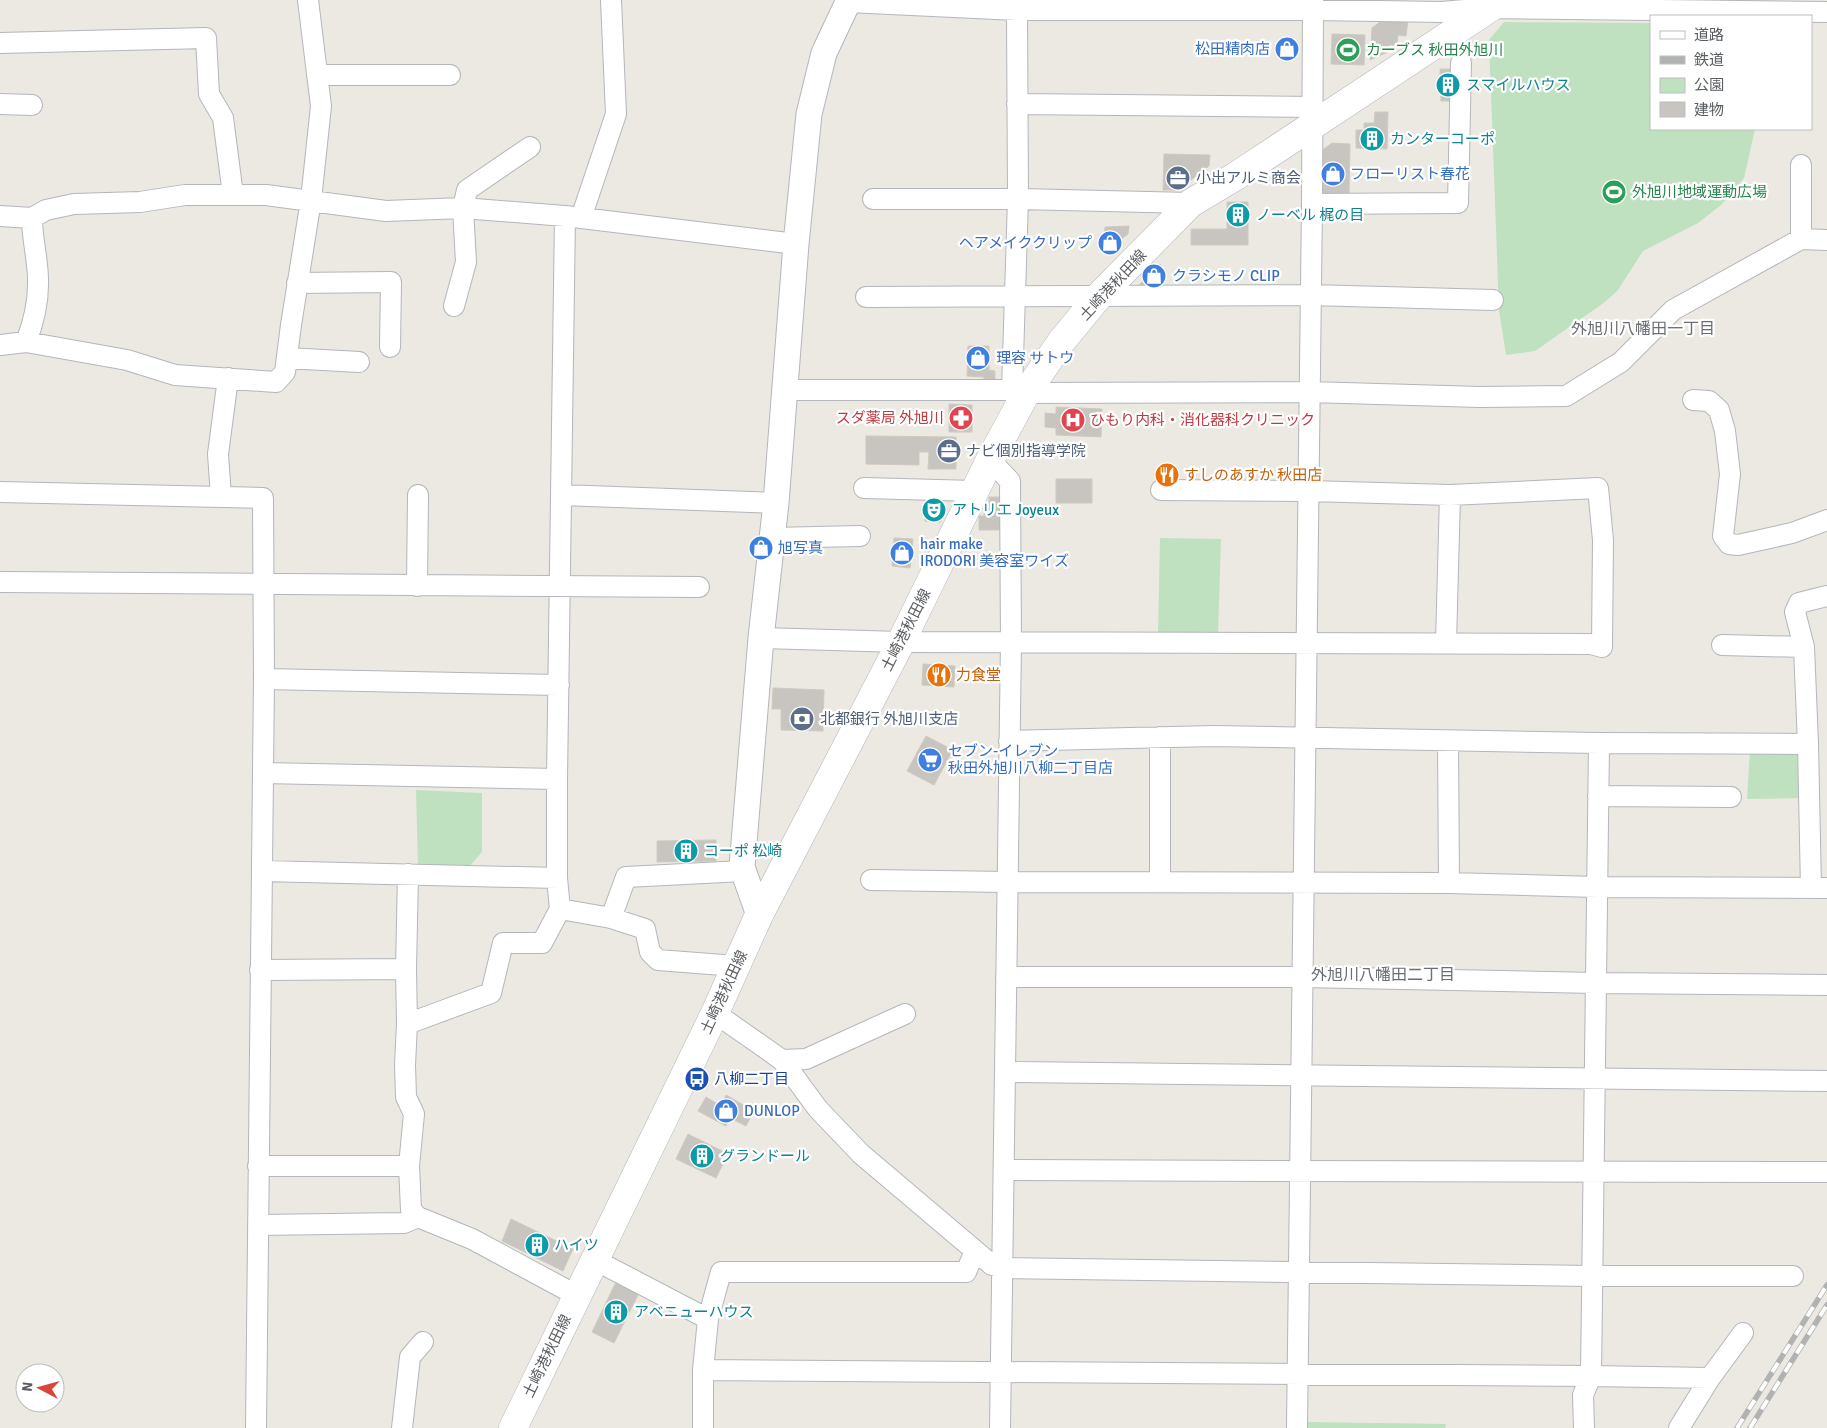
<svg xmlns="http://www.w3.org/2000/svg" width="1827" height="1428" font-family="Signika,'Noto Sans JP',sans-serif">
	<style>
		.green { fill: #bfe1bf }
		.building { fill: #c8c5c0; stroke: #cfcac0 }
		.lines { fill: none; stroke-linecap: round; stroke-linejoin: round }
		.minor-casing { stroke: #b3b6ba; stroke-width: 22 }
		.tertiary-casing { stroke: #b3b6ba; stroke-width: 27 }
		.secondary-casing { stroke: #b3b6ba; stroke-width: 29 }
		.minor { stroke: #fff; stroke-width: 20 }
		.tertiary { stroke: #fff; stroke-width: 25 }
		.secondary { stroke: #fff; stroke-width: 28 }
		.rail-casing { stroke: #b1b2b2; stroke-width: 5.5 }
		.rail { stroke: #fff; stroke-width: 4; stroke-dasharray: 11; stroke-linecap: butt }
		.labels { text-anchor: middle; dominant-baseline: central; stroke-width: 4.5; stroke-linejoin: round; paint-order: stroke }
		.shop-label { font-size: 15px; fill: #366cbe; stroke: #fff; text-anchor: start }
		.leisure-label { font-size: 15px; fill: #27864d; stroke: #fff; text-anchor: start }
		.culture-label { font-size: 15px; fill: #0d838f; stroke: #fff; text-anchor: start }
		.service-label { font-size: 15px; fill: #4e5e75; stroke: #fff; text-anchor: start }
		.street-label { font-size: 15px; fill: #595d60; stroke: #fff }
		.health-label { font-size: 15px; fill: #be3a42; stroke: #fff; text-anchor: end }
		.food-label { font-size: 15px; fill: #c56008; stroke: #fff; text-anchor: start }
		.transit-label { font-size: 15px; fill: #164399; stroke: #fff; text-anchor: start }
		.neighbourhood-label { font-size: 16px; fill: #6b6e72; stroke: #fff }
	</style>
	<rect width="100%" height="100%" fill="#ebe9e1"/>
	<path class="green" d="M1504,22L1651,23V129H1755L1744,178L1721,205L1698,223L1643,251L1618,290L1605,302L1535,351L1506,355L1499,310L1489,40Z
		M1160,538L1221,539L1218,635L1158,634Z
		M1750,750L1801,751L1802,798L1747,799Z
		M416,790L482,793V852L467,869L418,866Z
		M1306,1422L1446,1424L1445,1428H1306Z"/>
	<path class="building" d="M1385,18L1408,20L1406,36L1398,35L1397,45H1389L1388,52L1370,60L1372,28Z
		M1332,34L1365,35L1364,65L1331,64Z
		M1440,69H1455V101H1441Z
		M1375,112H1388L1387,149L1356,148V130H1364V123H1374Z
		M1332,143L1350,144L1349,195H1317V154Z
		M1164,154L1210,155L1209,166L1178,190H1163Z
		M1227,202H1248V245H1191V229H1227Z
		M1129,226L1128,234L1103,253L1105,227Z
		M1160,264V288H1136Z
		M968,346H989V370L995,371V383L984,382V377L967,376Z
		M949,404L972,405V432H949Z
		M1056,407L1102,409L1101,437L1056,435V428L1045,427V413L1056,414Z
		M866,436L956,437V469H928L929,452H919V465L866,464Z
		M1056,479H1092V503H1056Z
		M989,497H1003L1002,530H979V516H984V509H989Z
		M926,498H942L941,522L925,521Z
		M894,538L913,539L910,568L892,566Z
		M923,664L955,666L954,687L922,685Z
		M773,688L824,690L823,731L781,730V709H772Z
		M926,736L953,750L934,785L907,771Z
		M716,840V861L657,862V841Z
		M726,1095L754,1111L746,1126L730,1118L726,1126L698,1111L706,1097L721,1106Z
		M688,1134L728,1154L716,1178L676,1159Z
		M511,1219L573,1249L563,1271L502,1241Z
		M617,1280L640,1291L614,1343L592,1332Z"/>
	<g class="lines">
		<defs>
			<path id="minor" d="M848,2L1017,10H1314L1441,12L1488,8L1827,12
				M0,43L206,38L209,94L223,118L233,195
				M317,75H450
				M0,104L32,105
				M1017,104L1313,107
				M1801,165V239
				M873,199H1018L1191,203
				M1312,204L1458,203L1461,63
				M0,216L32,218L46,210L74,204L140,202L185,195H266L386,211L463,208L565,216L796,244
				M565,216L557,779V878L560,909L542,943H503L491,993L407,1024L405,1065L406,1097L414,1114L409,1166L411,1210L418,1217L472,1239L576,1295
				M581,218L616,114L611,0
				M297,283L391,282L390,347
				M866,297L1311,295L1493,300
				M454,306L466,262L463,208L467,190L530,147
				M26,342C33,324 38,305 38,285C39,263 32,241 32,218
				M0,345L26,342L127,360L175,375L276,382L285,372L291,325L311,200L321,106L308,0
				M287,358L359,362
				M785,390H1012L1026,393L1310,392L1480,397L1566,396L1621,362L1673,310L1801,239L1827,240
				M1012,390L1018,199L1017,10
				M1693,400L1709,401L1719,410L1725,431L1730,474L1723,536L1729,544L1738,545L1792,533L1827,520
				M990,460L1010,481L1011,642L1000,1428
				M864,488L975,491
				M0,492L263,498L264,679L256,1428
				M562,495L776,503
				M221,497L218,454L228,378
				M772,538L860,536
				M0,582L699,587
				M417,586L418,495
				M761,638L901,642L1591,644L1602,647L1603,540L1598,488L1450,495L1309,491L1161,490
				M1446,643L1450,495
				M1722,645L1804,647L1808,744L1811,888
				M1804,647L1795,612L1799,603L1827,596
				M264,679L559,685
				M1009,741L1213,736L1599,743L1808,744
				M1448,741L1449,883
				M263,773L557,779
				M1598,796L1731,797
				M262,871L557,878
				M871,880L1007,882L1449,883L1597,887L1827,888
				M1160,882V737
				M560,909L611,918L645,929L650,952L658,960L736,966
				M611,918L626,877L743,871
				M406,969L408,874
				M260,970L406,969L407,1024
				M1006,977H1303L1596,983L1827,985
				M715,1013L782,1060L818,1109L861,1154L992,1265L1002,1268L1592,1276H1793
				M782,1060L806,1059L905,1014
				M1005,1072L1827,1081
				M258,1166H409
				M1004,1170C1278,1170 1553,1173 1827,1172
				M258,1225L404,1223L418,1217
				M595,1260L708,1319
				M703,1370L708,1319L721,1272H966L975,1251
				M402,1428L410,1357L423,1342
				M703,1428V1370L1591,1376L1710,1378
				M1297,1428L1312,204L1313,0
				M1584,1428L1583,1395L1591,1376L1599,743
				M1679,1428L1710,1378L1743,1333"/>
			<path id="tertiary" d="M759,915L742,867L761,638L776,503L796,244L809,114L824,53L849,0"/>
			<path id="secondary" d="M513,1428L715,1013L759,915L901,642L990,460L1026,393L1061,342L1098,297L1191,203L1236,176L1502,0"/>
		</defs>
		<use href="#minor" class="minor-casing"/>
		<use href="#tertiary" class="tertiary-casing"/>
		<use href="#secondary" class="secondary-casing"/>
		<use href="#minor" class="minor"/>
		<use href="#tertiary" class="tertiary"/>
		<use href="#secondary" class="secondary"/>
		<defs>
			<path id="rail" d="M1737,1428L1827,1285
				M1750,1428L1827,1305"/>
		</defs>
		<use href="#rail" class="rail-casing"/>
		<use href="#rail" class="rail"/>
	</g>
	<defs>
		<symbol id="shop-disc" viewBox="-11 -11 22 22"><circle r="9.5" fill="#3f7fe0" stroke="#fff"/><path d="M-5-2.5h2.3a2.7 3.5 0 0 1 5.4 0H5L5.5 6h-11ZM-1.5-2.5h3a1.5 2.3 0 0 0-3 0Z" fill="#fff"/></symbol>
		<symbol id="stadium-disc" viewBox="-11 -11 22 22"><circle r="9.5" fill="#2e9e5b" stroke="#fff"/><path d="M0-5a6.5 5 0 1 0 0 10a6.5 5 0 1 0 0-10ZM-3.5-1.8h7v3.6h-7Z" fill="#fff"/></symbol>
		<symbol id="building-disc" viewBox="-11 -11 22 22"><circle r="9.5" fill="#0f9aa8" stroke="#fff"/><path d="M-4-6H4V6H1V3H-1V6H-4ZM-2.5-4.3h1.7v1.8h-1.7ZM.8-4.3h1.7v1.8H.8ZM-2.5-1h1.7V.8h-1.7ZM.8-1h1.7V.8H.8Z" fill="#fff"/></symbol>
		<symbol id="office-disc" viewBox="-11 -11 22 22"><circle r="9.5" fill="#5c6f8a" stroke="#fff"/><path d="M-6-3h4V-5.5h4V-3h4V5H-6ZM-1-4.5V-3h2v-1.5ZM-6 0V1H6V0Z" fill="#fff"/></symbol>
		<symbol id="pharmacy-disc" viewBox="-11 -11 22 22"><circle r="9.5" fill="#e0444e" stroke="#fff"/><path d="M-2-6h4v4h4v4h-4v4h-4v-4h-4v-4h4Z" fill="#fff"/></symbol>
		<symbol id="hospital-disc" viewBox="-11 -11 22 22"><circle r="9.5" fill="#e0444e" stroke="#fff"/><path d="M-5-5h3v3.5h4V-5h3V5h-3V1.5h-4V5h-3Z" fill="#fff"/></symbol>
		<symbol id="restaurant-disc" viewBox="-11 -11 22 22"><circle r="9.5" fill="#e8710a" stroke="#fff"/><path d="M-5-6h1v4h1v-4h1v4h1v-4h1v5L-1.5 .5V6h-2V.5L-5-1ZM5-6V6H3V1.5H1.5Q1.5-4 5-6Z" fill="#fff"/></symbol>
		<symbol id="theatre-disc" viewBox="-11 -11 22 22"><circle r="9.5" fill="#0f9aa8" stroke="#fff"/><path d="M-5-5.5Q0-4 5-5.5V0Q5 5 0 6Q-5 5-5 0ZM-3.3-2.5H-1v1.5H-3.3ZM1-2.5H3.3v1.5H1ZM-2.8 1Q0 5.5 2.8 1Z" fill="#fff"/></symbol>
		<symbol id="bank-disc" viewBox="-11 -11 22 22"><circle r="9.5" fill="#5c6f8a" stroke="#fff"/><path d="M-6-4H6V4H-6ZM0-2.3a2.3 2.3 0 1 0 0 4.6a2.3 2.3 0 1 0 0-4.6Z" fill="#fff"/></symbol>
		<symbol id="supermarket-disc" viewBox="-11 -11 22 22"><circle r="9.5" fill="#3f7fe0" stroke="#fff"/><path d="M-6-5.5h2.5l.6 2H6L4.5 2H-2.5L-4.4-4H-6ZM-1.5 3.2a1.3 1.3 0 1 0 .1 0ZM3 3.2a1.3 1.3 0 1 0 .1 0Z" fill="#fff"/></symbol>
		<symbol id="bus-disc" viewBox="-11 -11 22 22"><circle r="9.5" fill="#1a4fb4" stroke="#fff"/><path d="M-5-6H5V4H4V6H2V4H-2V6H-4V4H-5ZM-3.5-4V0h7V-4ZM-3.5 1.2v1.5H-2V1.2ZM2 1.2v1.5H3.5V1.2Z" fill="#fff"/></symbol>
	</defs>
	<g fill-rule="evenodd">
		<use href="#shop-disc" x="1273" y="35" width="28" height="28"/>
		<use href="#stadium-disc" x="1334" y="36" width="28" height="28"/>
		<use href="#building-disc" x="1434" y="71" width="28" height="28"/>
		<use href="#building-disc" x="1358" y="125" width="28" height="28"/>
		<use href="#shop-disc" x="1319" y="160" width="28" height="28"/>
		<use href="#office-disc" x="1164" y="164" width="28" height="28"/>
		<use href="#stadium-disc" x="1600" y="178" width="28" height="28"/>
		<use href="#building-disc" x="1224" y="201" width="28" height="28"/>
		<use href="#shop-disc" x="1096" y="229" width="28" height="28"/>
		<use href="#shop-disc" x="1140" y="262" width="28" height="28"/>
		<use href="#shop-disc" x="964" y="344" width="28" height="28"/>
		<use href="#pharmacy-disc" x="947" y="404" width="28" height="28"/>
		<use href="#hospital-disc" x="1059" y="406" width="28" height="28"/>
		<use href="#office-disc" x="935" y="437" width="28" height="28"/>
		<use href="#restaurant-disc" x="1153" y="461" width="28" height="28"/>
		<use href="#theatre-disc" x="920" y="496" width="28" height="28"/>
		<use href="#shop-disc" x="747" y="534" width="28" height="28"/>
		<use href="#shop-disc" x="888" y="539" width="28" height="28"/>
		<use href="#restaurant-disc" x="925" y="661" width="28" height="28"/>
		<use href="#bank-disc" x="788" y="705" width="28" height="28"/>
		<use href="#supermarket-disc" x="916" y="746" width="28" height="28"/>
		<use href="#building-disc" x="672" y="837" width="28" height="28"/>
		<use href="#bus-disc" x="683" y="1065" width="28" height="28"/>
		<use href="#shop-disc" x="712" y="1097" width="28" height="28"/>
		<use href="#building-disc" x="688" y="1142" width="28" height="28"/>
		<use href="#building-disc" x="523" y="1231" width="28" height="28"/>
		<use href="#building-disc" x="602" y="1298" width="28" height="28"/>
	</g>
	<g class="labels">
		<g class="shop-label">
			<text x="1270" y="49" text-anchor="end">松田精肉店</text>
			<text x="1350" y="174">フローリスト春花</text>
			<text x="1092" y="243" text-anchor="end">ヘアメイククリップ</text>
			<text x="1172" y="276">クラシモノ CLIP</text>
			<text x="996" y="358">理容 サトウ</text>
			<text x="920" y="544">hair make<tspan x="920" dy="17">IRODORI 美容室ワイズ</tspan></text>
			<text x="778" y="548">旭写真</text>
			<text x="948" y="751">セブン-イレブン<tspan x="948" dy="17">秋田外旭川八柳二丁目店</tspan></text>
			<text x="744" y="1111">DUNLOP</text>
		</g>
		<g class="leisure-label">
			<text x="1366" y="50">カーブス 秋田外旭川</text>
			<text x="1632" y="192">外旭川地域運動広場</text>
		</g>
		<g class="culture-label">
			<text x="1466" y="85">スマイルハウス</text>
			<text x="1390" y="139">カンターコーポ</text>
			<text x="1256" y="215">ノーベル 梶の目</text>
			<text x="952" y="510">アトリエ Joyeux</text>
			<text x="704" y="851">コーポ 松崎</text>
			<text x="720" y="1156">グランドール</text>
			<text x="554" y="1245">ハイツ</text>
			<text x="634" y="1312">アベニューハウス</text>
		</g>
		<g class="service-label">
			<text x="1196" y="178">小出アルミ商会</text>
			<text x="966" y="451">ナビ個別指導学院</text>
			<text x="820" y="719">北都銀行 外旭川支店</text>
		</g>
		<g class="street-label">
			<text transform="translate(1113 285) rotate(-47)">土崎港秋田線</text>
			<text transform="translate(906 630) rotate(-63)">土崎港秋田線</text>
			<text transform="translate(724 992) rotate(-65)">土崎港秋田線</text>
			<text transform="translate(547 1356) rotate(-64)">土崎港秋田線</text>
		</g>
		<g class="health-label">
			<text x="944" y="418">スダ薬局 外旭川</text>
			<text x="1090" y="420" text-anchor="start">ひもり内科・消化器科クリニック</text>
		</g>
		<g class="food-label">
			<text x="1184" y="475">すしのあすか 秋田店</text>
			<text x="956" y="675">力食堂</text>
		</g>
		<g class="transit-label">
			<text x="714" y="1079">八柳二丁目</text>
		</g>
		<g class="neighbourhood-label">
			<text x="1643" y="329">外旭川八幡田一丁目</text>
			<text x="1383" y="975">外旭川八幡田二丁目</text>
		</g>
	</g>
	<rect x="1650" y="15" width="162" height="115" fill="#ffffff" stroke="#bdbebf"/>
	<rect x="1660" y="31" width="25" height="8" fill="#ffffff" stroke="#bdbebf"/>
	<text x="1694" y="40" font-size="15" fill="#595d60">道路</text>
	<rect x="1660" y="56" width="25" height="8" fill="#b1b2b2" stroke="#bdbebf"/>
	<text x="1694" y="65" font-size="15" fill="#595d60">鉄道</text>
	<rect x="1660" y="78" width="25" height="15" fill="#bfe1bf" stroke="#bdbebf"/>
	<text x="1694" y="90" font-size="15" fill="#595d60">公園</text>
	<rect x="1660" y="102" width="25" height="15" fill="#c8c5c0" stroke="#bdbebf"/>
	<text x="1694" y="115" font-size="15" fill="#595d60">建物</text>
	<g transform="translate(40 1388) rotate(276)"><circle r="24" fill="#ffffff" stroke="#bdbebf"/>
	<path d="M0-4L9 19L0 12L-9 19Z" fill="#d8453a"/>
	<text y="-8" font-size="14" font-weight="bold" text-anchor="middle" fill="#595d60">N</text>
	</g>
</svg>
